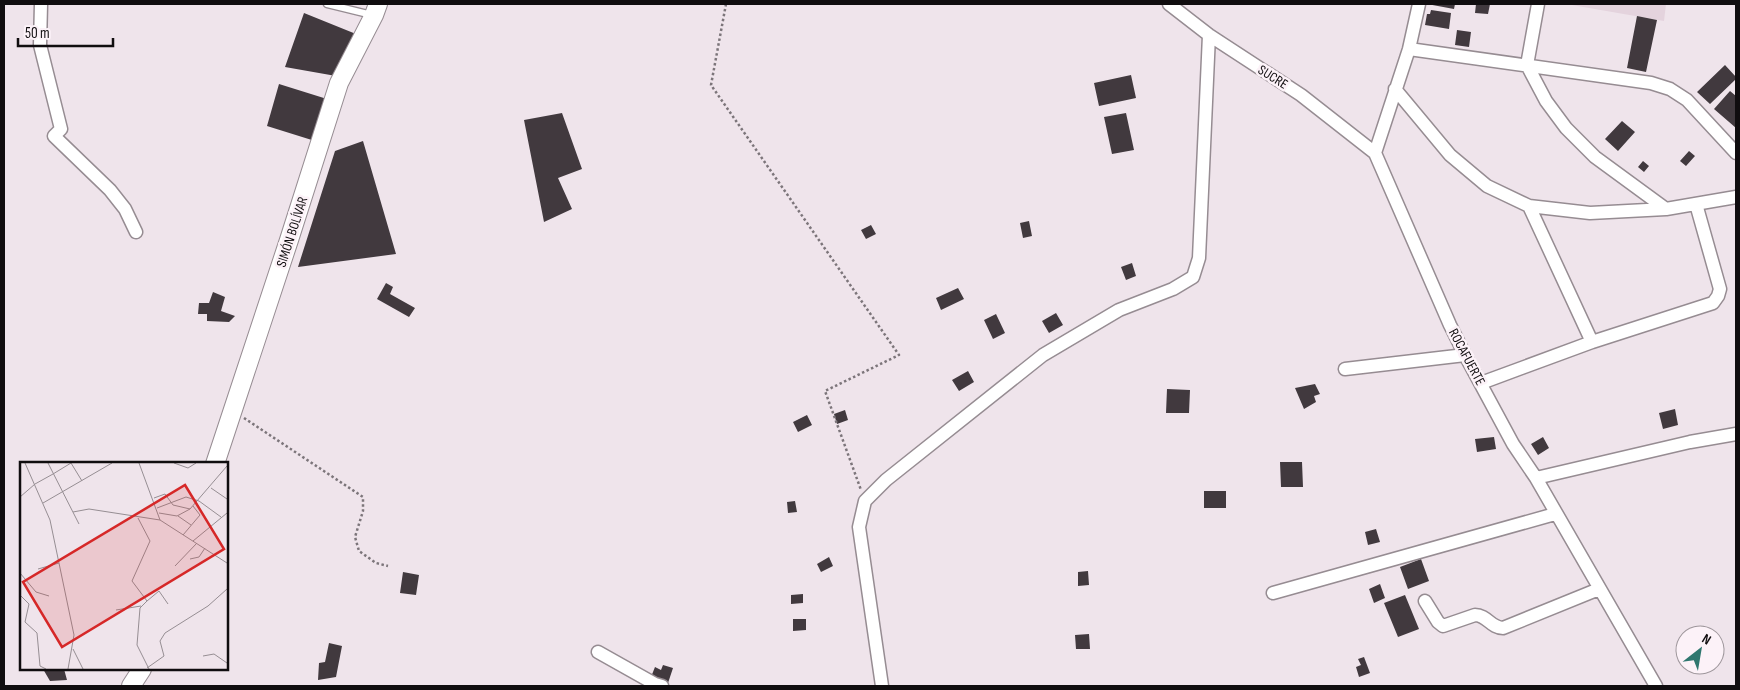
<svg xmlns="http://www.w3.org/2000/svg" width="1740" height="690" font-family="'Sofia Sans Condensed',sans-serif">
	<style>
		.built { fill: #e4d3dd }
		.building { fill: #41393e }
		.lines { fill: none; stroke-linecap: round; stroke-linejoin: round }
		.lane-casing { stroke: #968c92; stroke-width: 9 }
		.street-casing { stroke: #968c92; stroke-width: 15 }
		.secondary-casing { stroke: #968c92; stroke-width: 20 }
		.path { stroke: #7c757a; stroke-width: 2.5; stroke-dasharray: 2.5 2.5; stroke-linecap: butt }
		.lane { stroke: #fff; stroke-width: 6 }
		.street { stroke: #fff; stroke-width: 12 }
		.secondary { stroke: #fff; stroke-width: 18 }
		.labels { text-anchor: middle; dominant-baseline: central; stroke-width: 5; stroke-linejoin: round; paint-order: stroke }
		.street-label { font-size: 14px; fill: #100d0f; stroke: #fcf2f8 }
		.inset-road { fill: none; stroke: #968e93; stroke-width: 1 }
		.view { fill: #d62828; fill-opacity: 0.15; stroke: #d62828; stroke-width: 2.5 }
		.inset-edge { fill: none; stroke: #100d0f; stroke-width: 2.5 }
	</style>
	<rect width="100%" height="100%" fill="#efe4eb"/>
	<path class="built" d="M1566,4H1666L1664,21Z"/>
	<path class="building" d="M1427,4H1455L1454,9Z
		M1476,4H1490L1488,14L1475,13Z
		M1431,10L1451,13L1449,29L1425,25L1427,14H1430Z
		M304,13L356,34L336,76L285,67Z
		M1637,16L1657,20L1646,72L1627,68Z
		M1457,30L1471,32L1469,47L1455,45Z
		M1725,65L1736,77V79L1710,104L1697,92Z
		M1131,75L1136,98L1099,106L1094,83Z
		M279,84L327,99L315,141L267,126Z
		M1730,91L1736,96V128L1714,109Z
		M562,113L582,169L558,178L572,209L544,222L524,120Z
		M1126,113L1134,150L1112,154L1104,117Z
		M1622,121L1635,132L1618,151L1605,139Z
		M363,141L396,254L298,267L335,151Z
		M1689,151L1695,156L1686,166L1680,161Z
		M1643,161L1649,166L1644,172L1638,167Z
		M1029,221L1032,236L1023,238L1020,223Z
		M871,225L876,234L866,239L861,230Z
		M1132,263L1136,276L1126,280L1121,267Z
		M386,283L393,287L390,294L415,308L409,317L377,299Z
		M958,288L964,299L941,310L936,298Z
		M213,292L225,297L221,311L235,316L229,322L207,321V314H198L199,303H209Z
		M1056,313L1063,325L1049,333L1042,321Z
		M996,314L1005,333L993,339L984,320Z
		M968,371L974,382L959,391L952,380Z
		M1315,384L1320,394L1314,396L1316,402L1304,409L1295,388Z
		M1167,389L1190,390L1189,413H1166Z
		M1675,409L1678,425L1663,429L1659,413Z
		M845,410L848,420L837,424L834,414Z
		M807,415L812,425L798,432L793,422Z
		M1494,437L1496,449L1477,452L1475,439Z
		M1543,437L1549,448L1538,455L1531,444Z
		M1280,462H1302L1303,487H1281Z
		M1204,491H1226V508H1204Z
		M795,501L797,512L788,513L787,502Z
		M1376,529L1380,542L1368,545L1365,532Z
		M829,557L833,566L821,572L817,564Z
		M1421,559L1429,581L1408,589L1400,567Z
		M1088,571L1089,585L1078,586V572Z
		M403,572L419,575L416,595L400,593Z
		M1380,584L1385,598L1374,603L1369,589Z
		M803,594V603L791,604V595Z
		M1405,595L1419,629L1398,637L1384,603Z
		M793,619H806V630L793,631Z
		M1089,634L1090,649H1076L1075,635Z
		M329,643L342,646L336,677L318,680L319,663L325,662Z
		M1364,657L1370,673L1359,677L1356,667L1361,665L1358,659Z
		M663,665L673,668L668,683L651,677L655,667L661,670Z
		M43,669H64L67,680L50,681Z"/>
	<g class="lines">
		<defs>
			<path id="lane" d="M327,4L372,15"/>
			<path id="street" d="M41,4L40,45L61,129L54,136L110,190L125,209L136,232
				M1169,4L1209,35L1301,95L1375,153
				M1419,4L1409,49L1375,153L1450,325L1465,355L1513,444L1536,478L1656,686
				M1538,4L1527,65L1546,101L1566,128L1595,157L1666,209
				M1409,49L1651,83L1670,89L1687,100L1736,153
				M1395,89L1450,155L1487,186L1529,206L1590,213L1666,209L1736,197
				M1529,206L1592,342
				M1345,369L1465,355
				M1481,383L1592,342L1713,303L1718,296L1720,289L1696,204
				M1536,478L1690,442L1736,434
				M1273,593L1555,514
				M1425,601L1438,622L1443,626L1475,615C1487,615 1491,628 1503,628L1599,589
				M598,652L655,684L662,686
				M882,686L859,527L865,501L886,480L1043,355L1119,310L1173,289L1193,277L1199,258L1209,35"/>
			<path id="secondary" d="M215,464L289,240L339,83L374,15L378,4
				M131,686L142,669"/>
		</defs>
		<use href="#lane" class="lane-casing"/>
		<use href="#street" class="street-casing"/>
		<use href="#secondary" class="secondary-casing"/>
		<path class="path" d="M726,4L711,85L899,355L825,391L861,490
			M244,418L363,497V511L355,537L359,551L376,563L388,566"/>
		<use href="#lane" class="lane"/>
		<use href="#street" class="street"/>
		<use href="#secondary" class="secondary"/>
	</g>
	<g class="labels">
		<g class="street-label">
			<text transform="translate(1273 77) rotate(32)">SUCRE</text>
			<text transform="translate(292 232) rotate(-72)">SIMÓN BOLÍVAR</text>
			<text transform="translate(1467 357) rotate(62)">ROCAFUERTE</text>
		</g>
	</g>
	<g transform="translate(20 462)">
		<rect width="208" height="208" fill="#efe4eb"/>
		<path class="inset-road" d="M5,1L30,58L54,173L48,207M28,1L59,62M119,1L140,58L207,101M154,1L168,6L176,1M191,26L207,37M0,35L15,22L33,12L51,1L62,19M134,36L145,32L153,43L170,47M23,41L92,1M137,46L166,35L179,39L201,55M53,50L69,47L140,58M139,51L157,54L170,47L207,4M158,54L171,63M118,56L130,79L112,119L127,139L120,146L117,183L129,207M163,73L180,53L173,44M173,79L207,51M170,97L179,95L185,86M155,104L177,81M18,107L39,101M0,111L16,130L29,134M0,133L9,142L5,160L17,171L20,204L26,207M127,139L139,129L148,142M96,148L121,144M53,187L63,207M183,194L194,192L207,201M127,206L144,194L140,179L145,171L188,144L207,127"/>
		<path class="view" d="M165,23L204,87L42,185L3,120Z"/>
		<rect width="208" height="208" class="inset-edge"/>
	</g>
	<rect width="1740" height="690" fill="none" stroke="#100d0f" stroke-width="10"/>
	<g transform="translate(1700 650) rotate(31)"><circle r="24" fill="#fcf2f8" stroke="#9e969b"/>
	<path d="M0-4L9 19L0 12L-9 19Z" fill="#2f776f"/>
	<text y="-8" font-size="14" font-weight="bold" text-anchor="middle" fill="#100d0f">N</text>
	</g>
	<path d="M18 38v8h95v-8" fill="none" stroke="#100d0f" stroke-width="2.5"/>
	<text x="25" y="38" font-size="15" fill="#100d0f" stroke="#fcf2f8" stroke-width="4" paint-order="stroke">50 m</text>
</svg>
